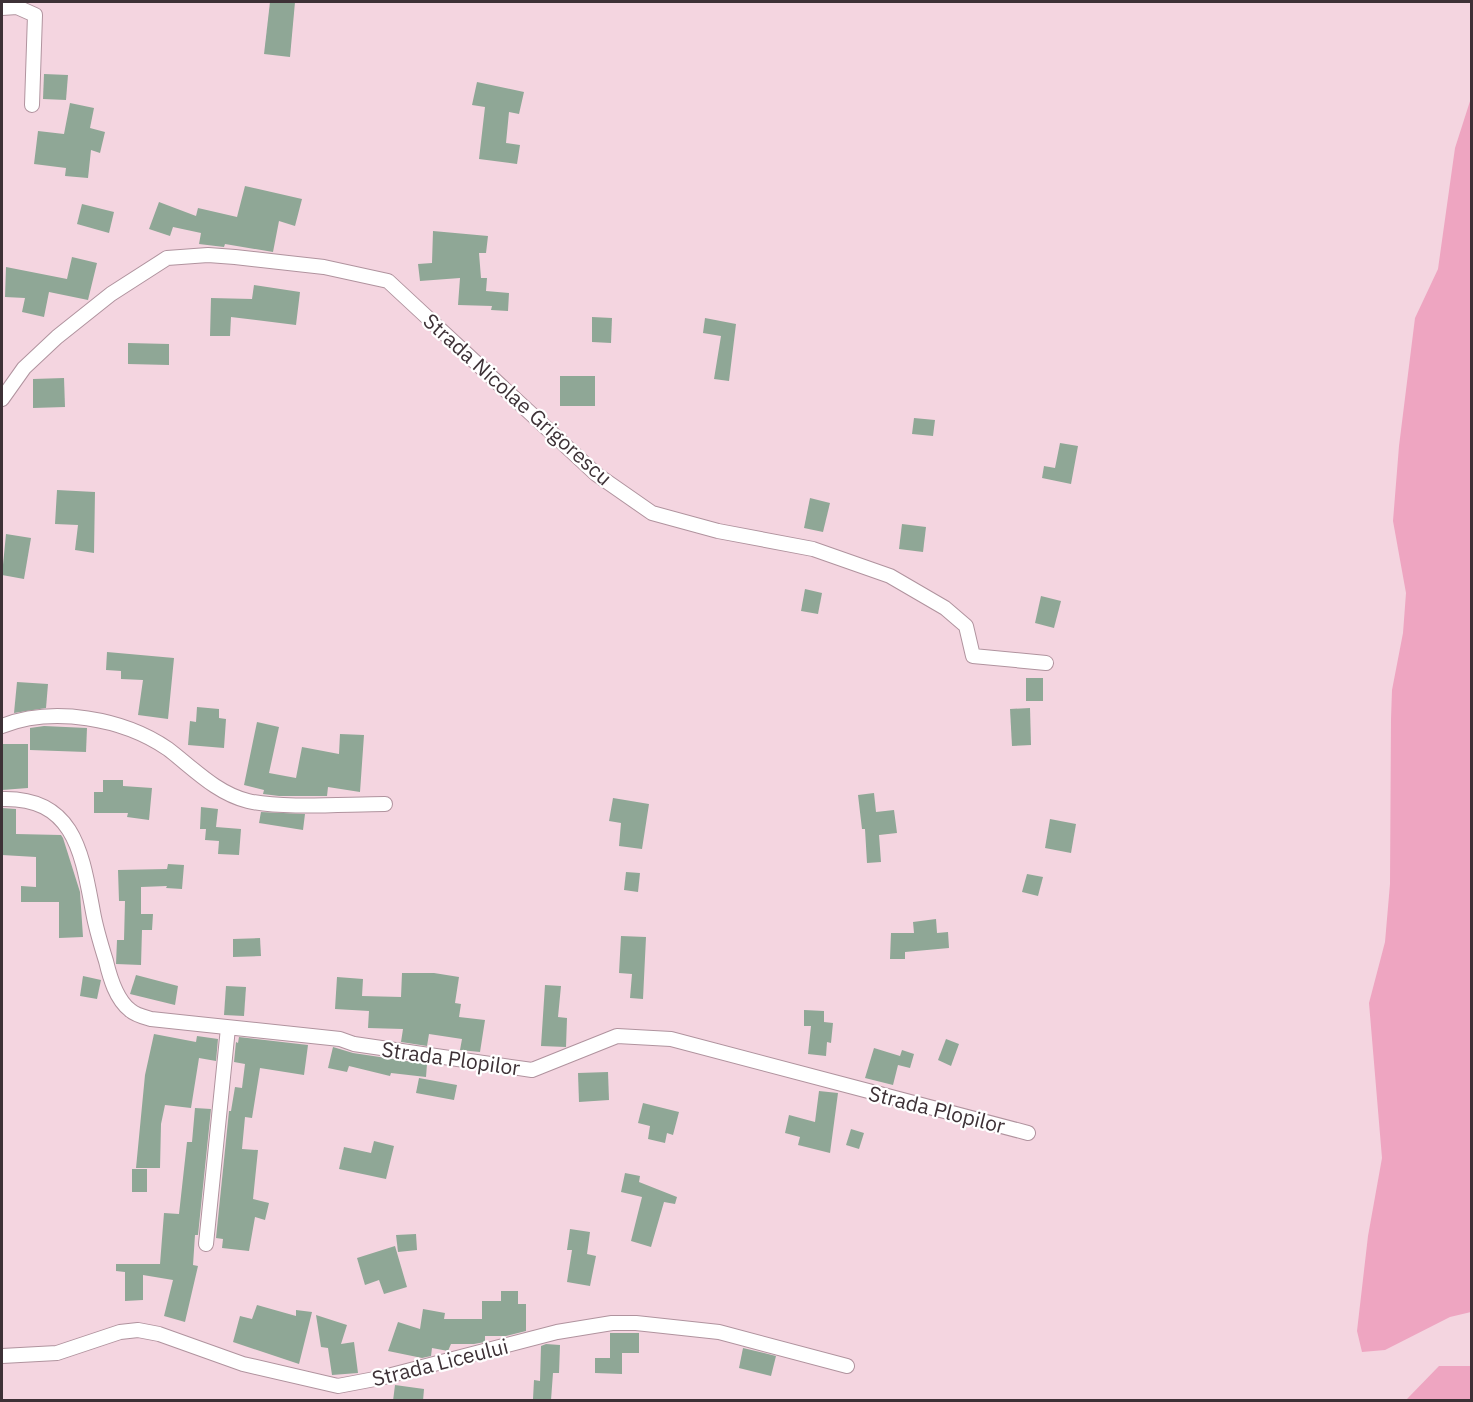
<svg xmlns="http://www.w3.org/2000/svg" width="1473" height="1402" font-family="'IBM Plex Sans',sans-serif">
<rect width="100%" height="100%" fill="#f4d5e0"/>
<g fill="#eea5c1">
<path d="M 1471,98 L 1471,1312 L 1450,1317 L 1385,1350 L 1362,1352 L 1357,1331 L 1368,1236 L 1382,1158 L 1369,1003 L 1385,942 L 1390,884 L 1391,719 L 1392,690 L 1403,633 L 1406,593 L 1393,521 L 1399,446 L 1415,318 L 1438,269 L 1455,148 Z"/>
<path d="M 1439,1366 L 1471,1366 L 1471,1400 L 1406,1400 Z"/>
</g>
<g fill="#8fa796">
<path d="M 270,2 L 295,2 L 290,57 L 264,54 Z"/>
<path d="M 44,74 L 68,75 L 66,100 L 43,99 Z"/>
<path d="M 477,82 L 524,92 L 519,114 L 509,112 L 506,143 L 520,145 L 517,164 L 479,159 L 485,107 L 472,105 Z"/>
<path d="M 70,103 L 94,108 L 90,128 L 105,132 L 100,153 L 91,150 L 88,178 L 65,176 L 66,168 L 34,164 L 38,131 L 64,134 Z"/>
<path d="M 245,186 L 302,199 L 295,226 L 279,221 L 273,252 L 225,244 L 224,247 L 199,244 L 201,233 L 173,227 L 170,236 L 149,229 L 159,202 L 196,216 L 198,208 L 237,217 Z"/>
<path d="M 82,204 L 114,212 L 109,233 L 77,224 Z"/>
<path d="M 433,231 L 488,236 L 486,253 L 479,253 L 481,278 L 487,278 L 486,291 L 509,293 L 508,311 L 491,310 L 492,306 L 458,305 L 460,278 L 420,281 L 418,264 L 432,263 Z"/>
<path d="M 72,257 L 97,263 L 88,300 L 49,292 L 44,317 L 22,312 L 25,298 L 5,297 L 6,267 L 67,279 Z"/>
<path d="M 254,285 L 300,292 L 296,325 L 231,317 L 230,336 L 210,336 L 211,298 L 252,299 Z"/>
<path d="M 592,317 L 612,318 L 611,343 L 592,342 Z"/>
<path d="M 705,318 L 736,324 L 729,381 L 714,379 L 721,336 L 703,333 Z"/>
<path d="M 128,343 L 169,344 L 169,365 L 128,364 Z"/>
<rect x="560" y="376" width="35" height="30"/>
<path d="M 64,378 L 65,407 L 33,408 L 33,379 Z"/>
<path d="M 914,418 L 935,420 L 933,436 L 912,434 Z"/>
<path d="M 1060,443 L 1078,446 L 1071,484 L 1042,478 L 1044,466 L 1055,468 Z"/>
<path d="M 57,490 L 95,492 L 94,553 L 75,550 L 78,525 L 55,524 Z"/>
<path d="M 810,498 L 830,503 L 823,532 L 804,528 Z"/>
<path d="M 902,524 L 926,527 L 923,552 L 899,549 Z"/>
<path d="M 6,534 L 31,538 L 24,579 L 2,575 Z"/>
<path d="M 805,589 L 822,593 L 818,614 L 801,611 Z"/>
<path d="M 1041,596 L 1061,601 L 1054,628 L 1035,623 Z"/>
<path d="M 107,652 L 174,658 L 168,719 L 138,715 L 143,680 L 121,679 L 121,671 L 106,670 Z"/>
<rect x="1026" y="678" width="17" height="23"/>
<path d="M 17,682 L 48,684 L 46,708 L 14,713 Z"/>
<path d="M 197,707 L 219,709 L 219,718 L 226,719 L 224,748 L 188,745 L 190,721 L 196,722 Z"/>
<path d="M 1030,708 L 1031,745 L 1012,746 L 1010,709 Z"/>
<path d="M 257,722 L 279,727 L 269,773 L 296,778 L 302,747 L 339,754 L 340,734 L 364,735 L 360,792 L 328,787 L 327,796 L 279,796 L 263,794 L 264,790 L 244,785 Z"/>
<path d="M 44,726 L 87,728 L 86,752 L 30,750 L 30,728 Z"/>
<path d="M 2,744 L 28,744 L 28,788 L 2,790 Z"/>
<path d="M 103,780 L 123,780 L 123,786 L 152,788 L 149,820 L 127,817 L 128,813 L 94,813 L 94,792 L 103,792 Z"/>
<path d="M 874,793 L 876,812 L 894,810 L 897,833 L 879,835 L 881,862 L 867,863 L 865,829 L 862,829 L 858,795 Z"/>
<path d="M 613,798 L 649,804 L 642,849 L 619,846 L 621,823 L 609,821 Z"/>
<path d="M 201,807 L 218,809 L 216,827 L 241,829 L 239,855 L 218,854 L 219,841 L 205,840 L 206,829 L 200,829 Z"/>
<path d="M 2,808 L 16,809 L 16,834 L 61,835 L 63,838 L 80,892 L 83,937 L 59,938 L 59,902 L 21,902 L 21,886 L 36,887 L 36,857 L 2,855 Z"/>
<path d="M 261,812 L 305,814 L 303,830 L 259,823 Z"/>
<path d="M 1050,819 L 1076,824 L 1071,853 L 1045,848 Z"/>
<path d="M 168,864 L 184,865 L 182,889 L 166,888 L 167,886 L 141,887 L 141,914 L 153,914 L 152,930 L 142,930 L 141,965 L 116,964 L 117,940 L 124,940 L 125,901 L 119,901 L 118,870 L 167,869 Z"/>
<path d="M 626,872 L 640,873 L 638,892 L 624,890 Z"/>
<path d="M 1027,874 L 1043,877 L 1038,896 L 1022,892 Z"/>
<path d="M 936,919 L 937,933 L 948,932 L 949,948 L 905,952 L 905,959 L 890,959 L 891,933 L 914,933 L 913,922 Z"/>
<path d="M 621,936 L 646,937 L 643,999 L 630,998 L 632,974 L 619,973 Z"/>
<path d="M 260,938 L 261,956 L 233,957 L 233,939 Z"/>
<path d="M 402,973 L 434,973 L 459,977 L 455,1003 L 461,1004 L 459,1017 L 485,1020 L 480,1052 L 460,1050 L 462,1039 L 429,1034 L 427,1046 L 401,1042 L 403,1029 L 368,1028 L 369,1011 L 335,1009 L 337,977 L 363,979 L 362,996 L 401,997 Z"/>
<path d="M 136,975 L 178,986 L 175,1005 L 130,994 Z"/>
<path d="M 83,976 L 101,980 L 97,999 L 80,996 Z"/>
<path d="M 545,985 L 561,986 L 558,1017 L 567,1018 L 566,1047 L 541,1046 Z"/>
<path d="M 226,986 L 246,987 L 244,1016 L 224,1015 Z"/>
<path d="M 804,1010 L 824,1011 L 824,1022 L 833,1023 L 831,1043 L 827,1042 L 826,1056 L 808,1054 L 811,1026 L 804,1026 Z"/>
<path d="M 154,1034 L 196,1042 L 197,1036 L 218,1039 L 216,1061 L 199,1058 L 191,1108 L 165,1105 L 161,1124 L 160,1168 L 136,1168 L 145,1075 Z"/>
<path d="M 239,1037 L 308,1045 L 304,1075 L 260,1068 L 252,1118 L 245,1117 L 242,1149 L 258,1150 L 253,1199 L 269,1203 L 265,1220 L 255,1217 L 249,1251 L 222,1248 L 223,1239 L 216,1238 L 229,1111 L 231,1111 L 235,1087 L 242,1088 L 245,1064 L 234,1062 L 236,1042 L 238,1043 Z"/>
<path d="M 946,1039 L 959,1044 L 951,1066 L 938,1060 Z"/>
<path d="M 333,1047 L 353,1053 L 427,1064 L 426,1077 L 391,1073 L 390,1076 L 349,1066 L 347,1072 L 328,1068 Z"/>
<path d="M 874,1048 L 900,1056 L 902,1050 L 914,1054 L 910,1068 L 898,1065 L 893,1085 L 865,1078 Z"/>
<path d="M 608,1072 L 609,1100 L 579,1102 L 578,1073 Z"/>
<path d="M 419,1078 L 457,1085 L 454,1100 L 416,1093 Z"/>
<path d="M 819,1091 L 838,1093 L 830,1153 L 798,1145 L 800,1137 L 785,1133 L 789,1115 L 815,1122 Z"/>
<path d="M 643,1103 L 679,1112 L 673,1135 L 667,1133 L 665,1143 L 648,1139 L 650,1126 L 638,1123 Z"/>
<path d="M 195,1108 L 211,1109 L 198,1235 L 195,1235 L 193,1265 L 198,1266 L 185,1322 L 164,1316 L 173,1280 L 143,1275 L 143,1300 L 125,1301 L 125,1272 L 116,1271 L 116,1264 L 160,1264 L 164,1213 L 179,1214 L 187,1142 L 192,1142 Z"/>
<path d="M 851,1129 L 864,1133 L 859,1149 L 846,1145 Z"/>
<path d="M 374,1141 L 394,1146 L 386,1179 L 339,1169 L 344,1147 L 371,1153 Z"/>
<rect x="132" y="1169" width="15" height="23"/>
<path d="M 625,1173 L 640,1176 L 639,1182 L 677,1197 L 675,1204 L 664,1202 L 651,1247 L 631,1241 L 642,1197 L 621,1192 Z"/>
<path d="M 570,1229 L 590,1232 L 587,1254 L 596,1256 L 590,1286 L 567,1282 L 572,1250 L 567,1250 Z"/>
<path d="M 416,1234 L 417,1250 L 398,1252 L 396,1235 Z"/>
<path d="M 395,1246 L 407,1287 L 384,1294 L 379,1280 L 365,1285 L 357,1258 Z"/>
<path d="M 501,1291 L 518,1291 L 518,1304 L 526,1304 L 526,1331 L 506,1336 L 485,1336 L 485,1342 L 474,1344 L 451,1344 L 448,1351 L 432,1348 L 431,1356 L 422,1358 L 388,1351 L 398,1322 L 420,1329 L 423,1309 L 445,1313 L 444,1319 L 482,1319 L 482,1301 L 501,1301 Z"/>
<path d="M 257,1305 L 296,1316 L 296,1310 L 312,1312 L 299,1364 L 233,1342 L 240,1316 L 252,1319 Z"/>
<path d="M 316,1315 L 347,1325 L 341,1344 L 354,1342 L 358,1373 L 332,1375 L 328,1348 L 321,1347 Z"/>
<path d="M 610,1333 L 639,1333 L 639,1353 L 622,1353 L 622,1374 L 595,1373 L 595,1358 L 610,1358 Z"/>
<path d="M 546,1344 L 560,1345 L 559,1373 L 553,1373 L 551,1400 L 533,1399 L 534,1380 L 540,1381 L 541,1346 Z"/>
<path d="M 743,1348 L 776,1356 L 771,1376 L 739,1368 Z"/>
<path d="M 395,1385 L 424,1389 L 423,1401 L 393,1401 Z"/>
</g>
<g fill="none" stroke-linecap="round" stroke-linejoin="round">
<defs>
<g id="minor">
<path d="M 2,8 L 17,7 L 35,15 L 32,105"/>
<path d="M 2,399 L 24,368 L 57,337 L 111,294 L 167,258 L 208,255 L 235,257 L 324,267 L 388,281 L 596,474 L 652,513 L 718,531 L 813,549 L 890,576 L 945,608 L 966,626 L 973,656 L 1046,663"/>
<path d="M 2,726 C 53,706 123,718 168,749 C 193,768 216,793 248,801 C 282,809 347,804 385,804"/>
<path d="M 2,799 C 75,797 82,854 93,912 C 96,929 101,945 106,961 C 110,978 116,999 130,1010 C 135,1015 144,1017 151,1019 L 340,1039 L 354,1044 L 532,1070 L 617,1036 L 671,1039 L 1028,1133"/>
<path d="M 206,1244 L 228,1028"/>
<path d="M 2,1356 L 57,1353 L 120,1332 L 138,1330 L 159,1334 L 243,1364 L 338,1386 L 380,1378 L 557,1332 L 612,1323 L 636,1323 L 719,1332 L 847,1366"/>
</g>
</defs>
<use href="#minor" stroke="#b0939e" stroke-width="16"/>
<use href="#minor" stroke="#fff" stroke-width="14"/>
</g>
<g text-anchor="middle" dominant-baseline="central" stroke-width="4.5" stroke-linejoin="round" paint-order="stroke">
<g font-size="21" fill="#3d3136" stroke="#fff">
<text transform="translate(518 399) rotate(42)">Strada Nicolae Grigorescu</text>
<text transform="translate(451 1058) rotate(8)">Strada Plopilor</text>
<text transform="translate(937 1109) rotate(14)">Strada Plopilor</text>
<text transform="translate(440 1362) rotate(-14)">Strada Liceului</text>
</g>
</g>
<rect width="1473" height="1402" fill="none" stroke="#3d3136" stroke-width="6"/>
</svg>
